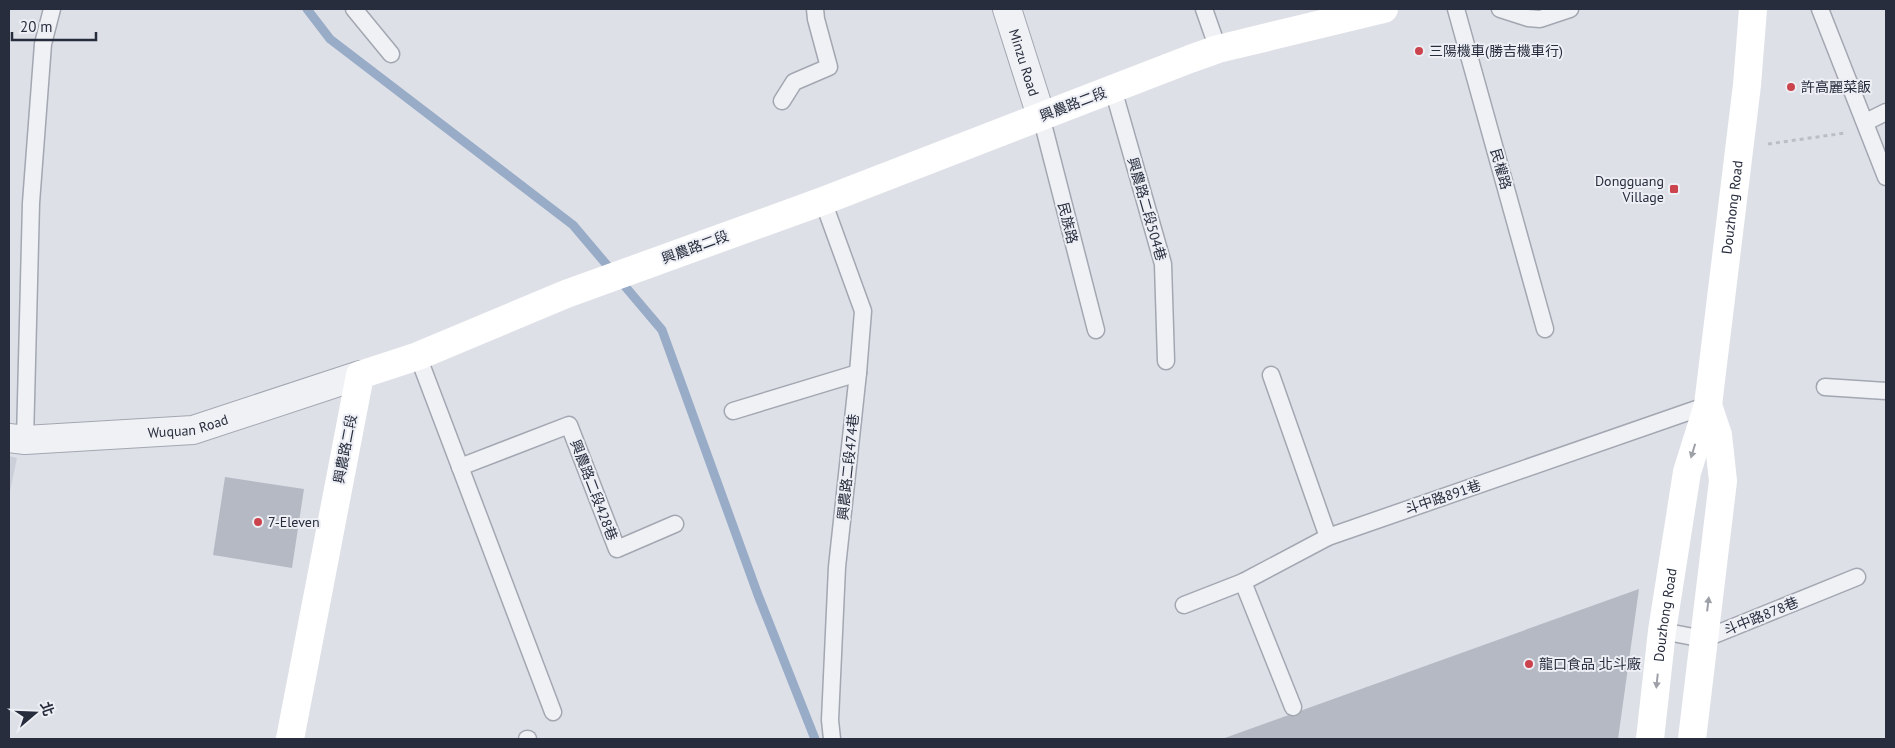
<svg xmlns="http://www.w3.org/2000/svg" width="1895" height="748" font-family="'PT Sans','Noto Sans TC',sans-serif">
<rect width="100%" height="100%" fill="#dde0e7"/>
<path fill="#cbcfd9" d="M 9,456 L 17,458 L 9,496 Z"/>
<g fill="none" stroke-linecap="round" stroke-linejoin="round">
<path stroke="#98abc7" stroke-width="9" d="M 307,9 L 330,39 L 573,225 L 662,330 L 758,595 L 815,739"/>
</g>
<g fill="#b5b9c3">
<path d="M 225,477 L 304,489 L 292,568 L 213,555 Z"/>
<path d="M 1639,589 L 1618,739 L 1222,739 Z"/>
</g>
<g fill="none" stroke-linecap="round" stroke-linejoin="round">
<defs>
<g id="lane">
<path d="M 354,9 L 391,54"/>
<path d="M 1204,9 L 1218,49"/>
<path d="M 1456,9 L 1545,329"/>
<path d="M 1500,9 L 1528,18 L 1540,19 L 1570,9"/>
<path d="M 1820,9 L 1886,177"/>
<path d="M 1113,89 L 1163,264 L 1166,361"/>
<path d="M 782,101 L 794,82 L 829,67 L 816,19 L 815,9"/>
<path d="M 1041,116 L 1096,330"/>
<path d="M 1866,122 L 1886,112"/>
<path d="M 823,201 L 863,311 L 858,373 L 837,567 L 830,720 L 832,739"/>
<path d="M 418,356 L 553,712"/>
<path d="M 1271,375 L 1328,537"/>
<path d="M 1825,387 L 1886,391"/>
<path d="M 733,411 L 858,373"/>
<path d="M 25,440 L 31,203 L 43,44 L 52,9"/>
<path d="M 460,467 L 569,425 L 617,549 L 675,524"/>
<path d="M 1243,582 L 1293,707"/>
<path d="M 1184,605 L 1243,582 L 1328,537 L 1708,405"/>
<path d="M 1662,631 L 1704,639 L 1857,577"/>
<path d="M 527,739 L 528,739"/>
</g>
<g id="street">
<path id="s1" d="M 1007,9 L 1041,116"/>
<path id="s2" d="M 9,438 L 25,440 L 193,430 L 360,375"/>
</g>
</defs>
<use href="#lane" stroke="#a3a7b1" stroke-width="19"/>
<use href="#street" stroke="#a3a7b1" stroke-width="30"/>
<path stroke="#bcbec5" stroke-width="3" stroke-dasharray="4 4" stroke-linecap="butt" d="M 1768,144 L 1845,133"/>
<use href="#lane" stroke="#f0f1f5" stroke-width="16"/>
<use href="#street" stroke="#f0f1f5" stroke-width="28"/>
<g stroke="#fff" stroke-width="28">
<path d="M 290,739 L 360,375 L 418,356 L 566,294 L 823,201 L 1190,59 L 1218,49 L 1384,9"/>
<path id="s3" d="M 1650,739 L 1662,631 L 1687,472 L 1708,405 L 1747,85 L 1753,9"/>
<path d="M 1692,739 L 1723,481 L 1718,435 L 1708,405"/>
</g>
</g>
<defs><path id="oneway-solid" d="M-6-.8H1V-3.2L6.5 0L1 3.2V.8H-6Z" transform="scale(1.25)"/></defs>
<g fill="#9ea0a8">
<use href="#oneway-solid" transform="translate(1693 451) rotate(107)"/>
<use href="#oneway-solid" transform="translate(1708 604) rotate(-83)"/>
<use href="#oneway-solid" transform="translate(1657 681) rotate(96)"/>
</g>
<g fill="#cb434c" stroke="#edeff5" stroke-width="2">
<circle cx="1419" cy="51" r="5"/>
<circle cx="1791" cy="87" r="5"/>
<rect x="1669" y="184" width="10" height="10" rx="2.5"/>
<circle cx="258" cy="522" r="5"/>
<circle cx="1529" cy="664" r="5"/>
</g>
<g text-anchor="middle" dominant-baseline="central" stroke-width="4" stroke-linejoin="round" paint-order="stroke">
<g font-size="14" fill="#272d3d" stroke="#edeff5" text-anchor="start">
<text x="1429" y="51">三陽機車(勝吉機車行)</text>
<text x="1801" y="87">許高麗菜飯</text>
<text x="1664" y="181" text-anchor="end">Dongguang<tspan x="1664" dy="16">Village</tspan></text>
<text x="268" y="522">7-Eleven</text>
<text x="1539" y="664">龍口食品 北斗廠</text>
</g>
<g font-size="14" fill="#272d3d" stroke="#edeff5">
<text stroke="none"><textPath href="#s1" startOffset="56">Minzu Road</textPath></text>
<text transform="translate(1073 104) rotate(-21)">興農路二段</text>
<text transform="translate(1501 169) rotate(74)">民權路</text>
<text stroke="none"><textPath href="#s3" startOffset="539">Douzhong Road</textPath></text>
<text transform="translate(1147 209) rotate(74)">興農路二段504巷</text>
<text transform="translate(1068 223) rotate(76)">民族路</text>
<text transform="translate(695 247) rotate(-20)">興農路二段</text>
<text stroke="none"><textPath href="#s2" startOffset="180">Wuquan Road</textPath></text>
<text transform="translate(345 449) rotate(-79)">興農路二段</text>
<text transform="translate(848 467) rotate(-84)">興農路二段474巷</text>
<text transform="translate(594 490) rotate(69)">興農路二段428巷</text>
<text transform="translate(1443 497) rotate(-19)">斗中路891巷</text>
<text stroke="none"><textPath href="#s3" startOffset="125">Douzhong Road</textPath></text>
<text transform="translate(1761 616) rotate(-22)">斗中路878巷</text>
</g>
</g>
<rect width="1895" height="748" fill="none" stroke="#272d3d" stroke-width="20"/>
<g transform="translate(35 713) rotate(71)" stroke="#edeff5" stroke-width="4" paint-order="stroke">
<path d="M0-4L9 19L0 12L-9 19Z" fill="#272d3d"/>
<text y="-8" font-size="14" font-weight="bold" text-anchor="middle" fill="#272d3d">北</text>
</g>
<path d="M12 32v8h84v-8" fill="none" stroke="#272d3d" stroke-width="2.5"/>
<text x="20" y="32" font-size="15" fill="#272d3d" stroke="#edeff5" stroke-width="4" paint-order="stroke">20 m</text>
</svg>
